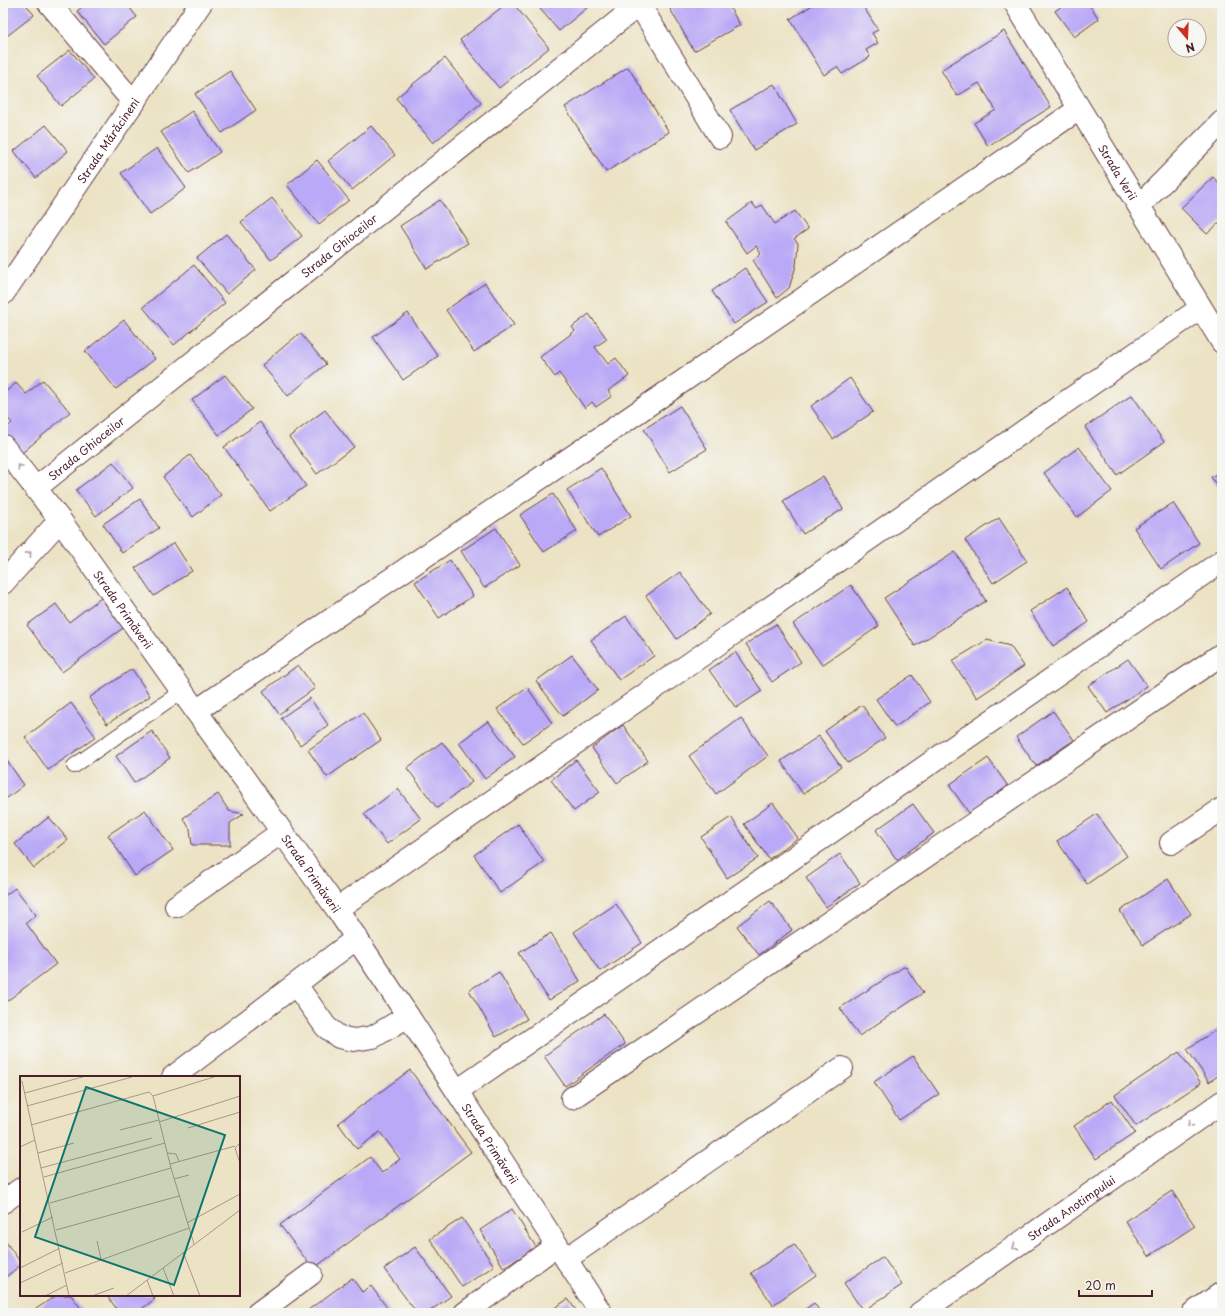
<svg xmlns="http://www.w3.org/2000/svg" width="1225" height="1316" font-family="'Playpen Sans',sans-serif">
<rect width="100%" height="100%" fill="#f6f6f2"/>
<filter id="ink" filterUnits="userSpaceOnUse"><feTurbulence type="fractalNoise" baseFrequency=".025" numOctaves="2"/><feDisplacementMap in="SourceGraphic" scale="8" xChannelSelector="R" yChannelSelector="G"/><feConvolveMatrix kernelMatrix="1 2 1 2 8 2 1 2 1" color-interpolation-filters="sRGB"/></filter>
<filter id="wash" filterUnits="userSpaceOnUse"><feTurbulence type="fractalNoise" baseFrequency=".012" numOctaves="4" result="noise"/><feDisplacementMap in="SourceGraphic" scale="16" xChannelSelector="R" yChannelSelector="G"/><feGaussianBlur stdDeviation="0.9" result="paint"/><feColorMatrix in="noise" values="0 0 0 0 0 0 0 0 0 0 0 0 0 0 0 0 0 1.4 0 .05"/><feComposite in="paint" operator="in"/></filter>
<g filter="url(#wash)">
<rect width="100%" height="100%" fill="#ece3c5"/>
<g id="blocks">
<g fill="#baa9f6">
<path d="M 3,3 L 25,3 L 34,15 L 3,39 Z"/>
<path d="M 87,3 L 126,3 L 137,17 L 104,44 L 77,11 Z"/>
<path d="M 507,3 L 513,3 L 549,48 L 499,88 L 460,40 Z"/>
<path d="M 535,3 L 586,3 L 589,6 L 559,31 Z"/>
<path d="M 677,3 L 727,3 L 740,25 L 694,51 L 669,7 Z"/>
<path d="M 809,3 L 861,3 L 878,30 L 872,33 L 878,43 L 866,50 L 870,57 L 842,74 L 837,67 L 824,75 L 790,19 L 811,6 Z"/>
<path d="M 1066,3 L 1088,3 L 1099,19 L 1074,37 L 1055,11 Z"/>
<path d="M 1004,31 L 1051,107 L 988,146 L 974,123 L 996,110 L 979,83 L 957,96 L 941,70 Z"/>
<path d="M 70,50 L 94,79 L 61,106 L 37,76 Z"/>
<path d="M 445,58 L 481,103 L 433,143 L 396,98 Z"/>
<path d="M 628,67 L 669,132 L 606,172 L 565,107 Z"/>
<path d="M 230,71 L 256,110 L 222,133 L 195,94 Z"/>
<path d="M 774,84 L 797,124 L 754,150 L 730,110 Z"/>
<path d="M 192,111 L 220,152 L 189,173 L 161,132 Z"/>
<path d="M 46,125 L 68,151 L 36,178 L 14,151 Z"/>
<path d="M 371,126 L 395,155 L 352,190 L 328,161 Z"/>
<path d="M 157,148 L 186,188 L 150,214 L 121,173 Z"/>
<path d="M 317,160 L 349,200 L 319,224 L 287,185 Z"/>
<path d="M 1213,177 L 1222,187 L 1222,220 L 1207,234 L 1181,208 Z"/>
<path d="M 272,198 L 302,236 L 271,260 L 241,222 Z"/>
<path d="M 440,200 L 468,243 L 427,269 L 400,226 Z"/>
<path d="M 752,203 L 757,209 L 762,205 L 775,224 L 795,211 L 808,229 L 794,239 L 798,243 L 796,266 L 789,288 L 777,298 L 753,260 L 761,254 L 756,246 L 747,253 L 726,222 Z"/>
<path d="M 226,234 L 256,270 L 227,294 L 197,258 Z"/>
<path d="M 194,265 L 225,303 L 174,345 L 143,307 Z"/>
<path d="M 745,268 L 768,302 L 734,324 L 712,291 Z"/>
<path d="M 485,283 L 514,325 L 474,352 L 446,310 Z"/>
<path d="M 408,313 L 438,356 L 403,380 L 373,337 Z"/>
<path d="M 589,314 L 607,339 L 595,347 L 608,364 L 616,358 L 629,376 L 608,391 L 612,396 L 596,407 L 592,402 L 585,408 L 559,373 L 555,377 L 540,357 L 575,331 L 572,327 Z"/>
<path d="M 124,320 L 155,359 L 116,389 L 85,351 Z"/>
<path d="M 300,333 L 326,364 L 288,396 L 262,365 Z"/>
<path d="M 225,375 L 252,409 L 219,435 L 192,400 Z"/>
<path d="M 850,378 L 873,412 L 833,439 L 811,406 Z"/>
<path d="M 43,380 L 70,412 L 22,453 L 3,431 L 12,423 L 3,413 L 3,394 L 16,383 L 26,394 Z"/>
<path d="M 1132,395 L 1164,442 L 1117,475 L 1085,427 Z"/>
<path d="M 680,406 L 707,449 L 670,472 L 644,429 Z"/>
<path d="M 325,410 L 354,447 L 317,474 L 289,437 Z"/>
<path d="M 260,422 L 306,486 L 270,511 L 224,447 Z"/>
<path d="M 1079,447 L 1112,491 L 1077,517 L 1044,473 Z"/>
<path d="M 190,455 L 221,495 L 193,517 L 163,477 Z"/>
<path d="M 113,462 L 133,488 L 96,516 L 76,490 Z"/>
<path d="M 601,468 L 631,516 L 598,537 L 567,490 Z"/>
<path d="M 1222,470 L 1222,494 L 1211,477 Z"/>
<path d="M 823,476 L 843,509 L 803,534 L 783,501 Z"/>
<path d="M 553,494 L 577,531 L 544,552 L 520,515 Z"/>
<path d="M 140,499 L 159,528 L 122,553 L 103,524 Z"/>
<path d="M 1173,503 L 1199,543 L 1161,569 L 1134,528 Z"/>
<path d="M 999,518 L 1027,561 L 993,583 L 965,540 Z"/>
<path d="M 496,528 L 520,565 L 484,588 L 461,551 Z"/>
<path d="M 174,543 L 192,571 L 154,596 L 135,568 Z"/>
<path d="M 955,552 L 986,601 L 915,646 L 884,598 Z"/>
<path d="M 450,560 L 473,596 L 439,618 L 415,582 Z"/>
<path d="M 680,572 L 710,614 L 677,639 L 646,596 Z"/>
<path d="M 851,585 L 879,626 L 822,665 L 793,624 Z"/>
<path d="M 1067,587 L 1089,622 L 1053,646 L 1030,611 Z"/>
<path d="M 101,598 L 123,628 L 62,672 L 27,625 L 56,604 L 69,622 Z"/>
<path d="M 626,616 L 654,656 L 619,680 L 591,640 Z"/>
<path d="M 776,624 L 801,662 L 772,682 L 746,644 Z"/>
<path d="M 987,640 L 1010,646 L 1024,666 L 977,698 L 952,661 Z"/>
<path d="M 735,652 L 762,691 L 736,708 L 709,670 Z"/>
<path d="M 572,655 L 598,690 L 563,716 L 536,681 Z"/>
<path d="M 1128,659 L 1147,686 L 1107,713 L 1088,686 Z"/>
<path d="M 298,665 L 315,688 L 279,714 L 263,691 Z"/>
<path d="M 132,669 L 150,696 L 107,724 L 89,698 Z"/>
<path d="M 912,675 L 930,702 L 895,727 L 876,699 Z"/>
<path d="M 527,687 L 552,723 L 523,743 L 497,709 Z"/>
<path d="M 310,698 L 328,725 L 300,745 L 281,718 Z"/>
<path d="M 71,703 L 96,737 L 48,770 L 25,737 Z"/>
<path d="M 862,705 L 885,738 L 848,763 L 825,731 Z"/>
<path d="M 1053,711 L 1074,740 L 1036,766 L 1016,737 Z"/>
<path d="M 363,713 L 381,740 L 327,777 L 308,750 Z"/>
<path d="M 741,718 L 768,756 L 716,794 L 689,756 Z"/>
<path d="M 488,721 L 515,757 L 485,779 L 459,743 Z"/>
<path d="M 623,725 L 648,761 L 617,783 L 592,748 Z"/>
<path d="M 152,731 L 170,758 L 134,783 L 116,756 Z"/>
<path d="M 819,736 L 841,767 L 803,794 L 781,761 Z"/>
<path d="M 442,742 L 472,782 L 437,808 L 407,768 Z"/>
<path d="M 3,755 L 24,785 L 3,801 Z"/>
<path d="M 988,758 L 1008,786 L 969,813 L 949,785 Z"/>
<path d="M 576,760 L 600,792 L 574,811 L 551,780 Z"/>
<path d="M 398,789 L 421,819 L 387,844 L 364,814 Z"/>
<path d="M 218,794 L 229,811 L 244,814 L 230,823 L 230,845 L 192,845 L 190,829 L 183,818 Z"/>
<path d="M 773,803 L 798,838 L 769,859 L 744,824 Z"/>
<path d="M 913,804 L 934,833 L 897,860 L 876,830 Z"/>
<path d="M 145,810 L 173,850 L 135,876 L 108,835 Z"/>
<path d="M 1097,814 L 1127,856 L 1087,884 L 1057,841 Z"/>
<path d="M 49,817 L 68,840 L 34,868 L 15,844 Z"/>
<path d="M 731,817 L 758,858 L 727,878 L 701,837 Z"/>
<path d="M 518,824 L 544,862 L 500,893 L 474,855 Z"/>
<path d="M 840,854 L 860,883 L 826,907 L 806,878 Z"/>
<path d="M 1168,879 L 1191,914 L 1143,945 L 1120,911 Z"/>
<path d="M 15,888 L 36,915 L 26,923 L 56,964 L 3,1004 L 3,897 Z"/>
<path d="M 770,901 L 792,930 L 759,955 L 737,926 Z"/>
<path d="M 616,904 L 642,943 L 600,971 L 574,932 Z"/>
<path d="M 551,933 L 580,981 L 549,1000 L 519,953 Z"/>
<path d="M 905,966 L 923,993 L 859,1036 L 840,1008 Z"/>
<path d="M 499,972 L 527,1019 L 496,1037 L 469,990 Z"/>
<path d="M 604,1014 L 625,1044 L 565,1086 L 544,1056 Z"/>
<path d="M 1222,1026 L 1222,1073 L 1209,1082 L 1187,1049 Z"/>
<path d="M 1179,1052 L 1201,1083 L 1136,1126 L 1115,1095 Z"/>
<path d="M 913,1056 L 939,1094 L 899,1120 L 874,1082 Z"/>
<path d="M 410,1070 L 471,1152 L 313,1269 L 280,1225 L 370,1157 L 382,1173 L 400,1159 L 380,1132 L 357,1149 L 338,1123 Z"/>
<path d="M 1112,1100 L 1135,1133 L 1096,1159 L 1074,1126 Z"/>
<path d="M 1172,1191 L 1195,1226 L 1149,1256 L 1125,1221 Z"/>
<path d="M 512,1209 L 536,1247 L 504,1268 L 480,1230 Z"/>
<path d="M 462,1218 L 494,1266 L 462,1287 L 430,1239 Z"/>
<path d="M 3,1238 L 21,1263 L 21,1265 L 3,1279 Z"/>
<path d="M 794,1244 L 816,1275 L 773,1305 L 751,1273 Z"/>
<path d="M 415,1247 L 451,1296 L 427,1313 L 417,1313 L 384,1269 Z"/>
<path d="M 883,1257 L 902,1285 L 863,1311 L 844,1283 Z"/>
<path d="M 352,1278 L 362,1292 L 371,1286 L 391,1313 L 304,1313 Z"/>
<path d="M 57,1295 L 71,1295 L 84,1313 L 30,1313 Z"/>
<path d="M 106,1295 L 152,1295 L 155,1299 L 136,1313 L 120,1313 Z"/>
<path d="M 568,1299 L 578,1313 L 547,1313 Z"/>
<path d="M 814,1303 L 821,1313 L 800,1313 Z"/>
</g>
</g>
</g>
<g filter="url(#ink)">
<use href="#blocks" fill-opacity="0" stroke="#623c42" stroke-width="1"/>
<g fill="none" stroke-linecap="round" stroke-linejoin="round">
<defs>
<path id="service" d="M 74,766 L 182,691"/>
<g id="minor">
<path d="M 49,3 L 134,103"/>
<path id="s1" d="M 1015,3 L 1222,342"/>
<path d="M 639,4 L 720,137"/>
<path d="M 1139,206 L 1222,122"/>
<path id="s2" d="M 3,294 L 201,3"/>
<path id="s3" d="M 3,446 L 60,520 L 337,909 L 408,1016 L 601,1313"/>
<path id="s4" d="M 36,488 L 641,3"/>
<path d="M 3,583 L 60,520"/>
<path d="M 196,711 L 622,423 L 1079,109"/>
<path d="M 1171,843 L 1222,809"/>
<path d="M 176,906 L 282,832"/>
<path d="M 337,909 L 1201,308"/>
<path d="M 296,985 L 326,1027 L 339,1037 L 354,1040 L 373,1037 L 408,1016"/>
<path d="M 173,1077 L 357,938"/>
<path d="M 457,1091 L 1222,561"/>
<path d="M 572,1098 L 1222,654"/>
<path d="M 3,1202 L 21,1189"/>
<path d="M 566,1259 L 842,1068"/>
<path d="M 258,1313 L 311,1274"/>
<path d="M 465,1313 L 557,1245"/>
<path id="s5" d="M 920,1313 L 1222,1102"/>
<path d="M 1193,1313 L 1222,1293"/>
</g>
</defs>
<use href="#service" stroke="#623c42" stroke-width="16"/>
<use href="#minor" stroke="#623c42" stroke-width="24"/>
<use href="#service" stroke="#fff" stroke-width="14"/>
<use href="#minor" stroke="#fff" stroke-width="22"/>
</g>
<defs><path id="oneway-chevron" d="M-2-3.5L2.5 0L-2 3.5" fill="none" stroke-width="1.6" stroke-linecap="round" stroke-linejoin="round"/></defs>
<g stroke="#ae9aa0">
<use href="#oneway-chevron" transform="translate(20 467) rotate(-128)"/>
<use href="#oneway-chevron" transform="translate(29 554) rotate(-48)"/>
<use href="#oneway-chevron" transform="translate(1190 1124) rotate(145)"/>
<use href="#oneway-chevron" transform="translate(1015 1247) rotate(145)"/>
</g>
</g>
<g text-anchor="middle" dominant-baseline="central" stroke-width="3.5" stroke-linejoin="round" paint-order="stroke">
<g font-size="11" fill="#4a1f2b" stroke="#f6f6f2">
<text stroke="none"><textPath href="#s2" startOffset="186">Strada Mărăcineni</textPath></text>
<text stroke="none"><textPath href="#s1" startOffset="198">Strada Verii</textPath></text>
<text stroke="none"><textPath href="#s4" startOffset="388">Strada Ghioceilor</textPath></text>
<text stroke="none"><textPath href="#s4" startOffset="64">Strada Ghioceilor</textPath></text>
<text stroke="none"><textPath href="#s3" startOffset="203">Strada Primăverii</textPath></text>
<text stroke="none"><textPath href="#s3" startOffset="527">Strada Primăverii</textPath></text>
<text stroke="none"><textPath href="#s3" startOffset="851">Strada Primăverii</textPath></text>
<text stroke="none"><textPath href="#s5" startOffset="184">Strada Anotimpului</textPath></text>
</g>
</g>
<g transform="translate(20 1076)">
<rect width="220" height="220" fill="#ece3c5"/>
<path fill="none" stroke="#ab9587" stroke-width="1" d="M 2,5 L 49,220M 5,17 L 66,0M 133,20 L 151,92 L 174,168M 7,30 L 112,1M 139,46 L 220,20M 11,49 L 129,16 L 133,20 L 197,0M 168,52 L 220,36M 100,54 L 139,44M 220,67 L 215,72 L 220,87M 0,71 L 15,64M 18,77 L 54,67M 147,77 L 156,78 L 159,85M 150,88 L 215,70M 21,92 L 132,62M 24,101 L 145,67M 154,103 L 169,99M 30,127 L 151,92M 167,147 L 220,118M 36,154 L 159,120M 2,156 L 33,141M 77,165 L 81,183M 163,176 L 180,220M 0,192 L 40,172M 143,192 L 154,220M 45,197 L 169,152M 127,204 L 133,220M 0,207 L 43,187M 25,220 L 47,209M 72,220 L 94,212M 106,220 L 220,134"/>
<path fill="#0f766e" fill-opacity="0.15" stroke="#0f766e" stroke-width="2" d="M 66,11 L 205,59 L 154,209 L 15,161 Z"/>
<rect width="220" height="220" fill="none" stroke="#4a1f2b" stroke-width="2"/>
</g>
<rect width="1225" height="1316" fill="none" stroke="#f6f6f2" stroke-width="16"/>
<g transform="translate(1187 38) rotate(161)"><circle r="19" fill="#f6f6f2" stroke="#b1a0a2"/>
<path d="M0-3L7 15L0 10L-7 15Z" fill="#c8321e"/>
<text y="-6" font-size="11" font-weight="bold" text-anchor="middle" fill="#4a1f2b">N</text>
</g>
<path d="M1079 1290v6h73v-6" fill="none" stroke="#4a1f2b" stroke-width="2"/>
<text x="1085" y="1290" font-size="12" fill="#4a1f2b" stroke="#f6f6f2" stroke-width="3" paint-order="stroke">20 m</text>
</svg>
